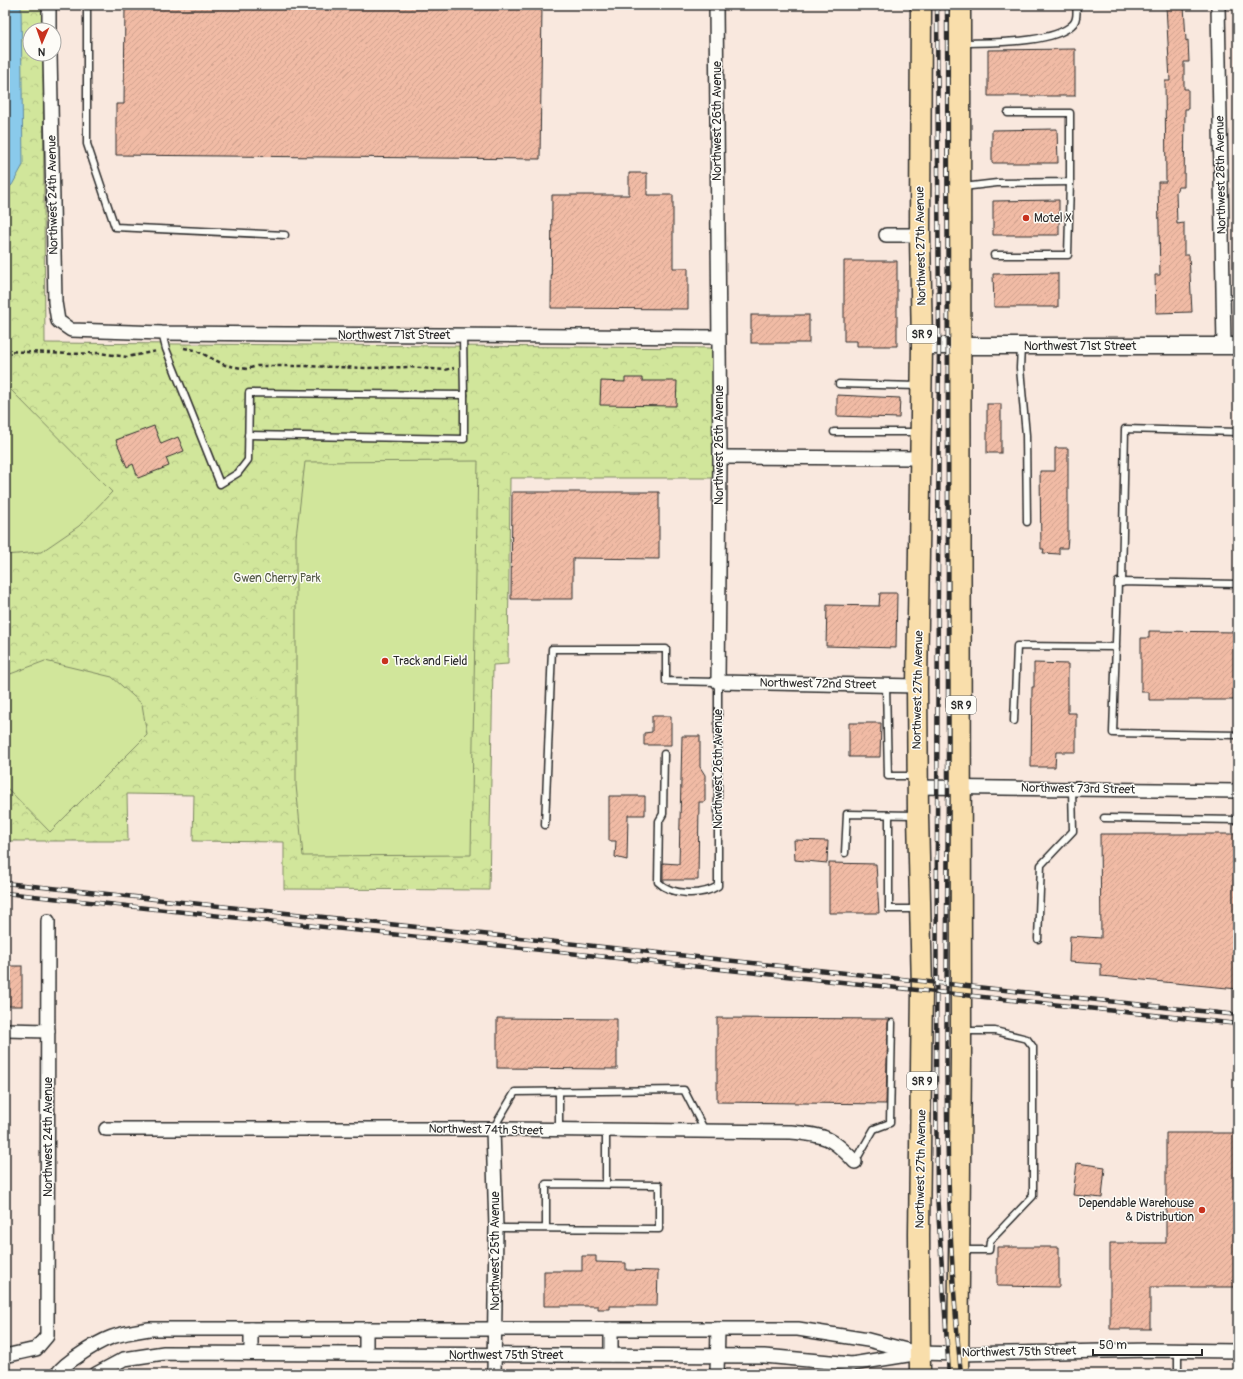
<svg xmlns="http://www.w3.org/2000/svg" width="1243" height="1379" font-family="Pangolin,sans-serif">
<defs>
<pattern id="forest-crowns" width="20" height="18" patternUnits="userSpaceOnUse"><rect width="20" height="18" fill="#d1e69b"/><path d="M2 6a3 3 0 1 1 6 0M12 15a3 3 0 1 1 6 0" fill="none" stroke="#b4c586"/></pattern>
<pattern id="building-hatch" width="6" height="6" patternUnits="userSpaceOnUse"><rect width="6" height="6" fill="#f1bba5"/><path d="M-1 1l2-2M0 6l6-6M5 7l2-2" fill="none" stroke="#cfa18e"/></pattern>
</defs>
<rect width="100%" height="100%" fill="#f9e8de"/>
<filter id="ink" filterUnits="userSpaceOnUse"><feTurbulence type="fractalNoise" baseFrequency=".025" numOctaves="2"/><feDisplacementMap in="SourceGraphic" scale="8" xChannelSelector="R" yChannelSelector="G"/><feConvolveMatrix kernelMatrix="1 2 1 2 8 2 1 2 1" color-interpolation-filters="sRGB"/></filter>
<g filter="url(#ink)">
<path fill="url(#forest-crowns)" stroke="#7e8863" d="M 5,5 L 43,5 L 43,30 L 30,30 L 30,54 L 43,54 L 45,343 L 713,348 L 713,478 L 510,478 L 508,664 L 493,665 L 489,890 L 284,889 L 284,842 L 193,841 L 194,795 L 127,794 L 128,841 L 5,841 Z"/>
<g fill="#d1e69b" stroke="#7e8863">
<path d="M 7,386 L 112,492 L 79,526 L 41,552 L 5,555 L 5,387 Z"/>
<path d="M 478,461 L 471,855 L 303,856 L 296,785 L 296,537 L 305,462 Z"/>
<path d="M 45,661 L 112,677 L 142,704 L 147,735 L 50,832 L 5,786 L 5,676 Z"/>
</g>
<path fill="#8acaeb" stroke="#648a9e" d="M 5,5 L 21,5 L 23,165 L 12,185 L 5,190 Z"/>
<g fill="url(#building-hatch)" stroke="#2b2b2b">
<path d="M 125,5 L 542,5 L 540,159 L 116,155 L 116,104 L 124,104 Z"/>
<path d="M 1166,5 L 1184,5 L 1186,41 L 1188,40 L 1189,62 L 1184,62 L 1184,89 L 1188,89 L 1188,109 L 1185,109 L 1184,187 L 1178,187 L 1176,192 L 1177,224 L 1184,223 L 1184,255 L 1189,255 L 1192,312 L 1156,313 L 1155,275 L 1160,275 L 1158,182 L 1166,182 L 1165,81 L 1170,81 Z"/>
<path d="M 1075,49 L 1075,96 L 988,96 L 988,50 Z"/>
<path d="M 1057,129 L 1058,163 L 992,163 L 992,130 Z"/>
<path d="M 629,173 L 647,173 L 647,195 L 673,195 L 673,268 L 688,268 L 688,309 L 551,308 L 552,195 L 629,195 Z"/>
<path d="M 1059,200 L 1059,235 L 993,235 L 993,201 Z"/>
<path d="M 844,261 L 897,261 L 897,346 L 857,346 L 857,341 L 844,341 Z"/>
<path d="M 1058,273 L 1058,307 L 994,307 L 993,274 Z"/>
<rect x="751" y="315" width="58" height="28"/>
<path d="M 625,378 L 642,378 L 642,381 L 677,381 L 676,406 L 600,405 L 601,381 L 625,382 Z"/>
<path d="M 837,395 L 900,398 L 899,418 L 837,416 Z"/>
<rect x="987" y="404" width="14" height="49"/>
<path d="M 154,426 L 161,444 L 178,437 L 184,451 L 166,458 L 169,466 L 138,478 L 133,464 L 127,467 L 116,440 Z"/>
<path d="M 1055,448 L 1068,448 L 1068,538 L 1067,548 L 1059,548 L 1059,554 L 1043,553 L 1044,549 L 1041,549 L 1040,471 L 1055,471 Z"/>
<path d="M 512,492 L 659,492 L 659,559 L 573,558 L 573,599 L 511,599 Z"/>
<path d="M 880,593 L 897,593 L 896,648 L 826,646 L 827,605 L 879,606 Z"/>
<path d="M 1149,631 L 1238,632 L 1238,700 L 1149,700 L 1149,692 L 1141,692 L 1141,638 L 1149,638 Z"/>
<path d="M 1034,663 L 1068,664 L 1068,713 L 1076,713 L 1076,752 L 1056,752 L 1055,767 L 1031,767 L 1032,687 L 1034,687 Z"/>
<path d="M 652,716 L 671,716 L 671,745 L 644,745 L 644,733 L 652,732 Z"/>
<path d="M 849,723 L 881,723 L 880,757 L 849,757 Z"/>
<path d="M 682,736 L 700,736 L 700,767 L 705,775 L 705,802 L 699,802 L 698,880 L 663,880 L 663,863 L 679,864 Z"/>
<path d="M 609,796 L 645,796 L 645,815 L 628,815 L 627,860 L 615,857 L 616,841 L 609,841 Z"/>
<path d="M 1100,834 L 1238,834 L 1238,989 L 1101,976 L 1101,964 L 1069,962 L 1070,936 L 1101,938 Z"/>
<path d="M 794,840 L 828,841 L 827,863 L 795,860 Z"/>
<path d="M 829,863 L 876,864 L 879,913 L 829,913 Z"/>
<rect x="5" y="966" width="17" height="40"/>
<path d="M 497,1018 L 617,1019 L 617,1069 L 497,1068 Z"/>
<path d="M 717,1018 L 890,1019 L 888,1023 L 886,1104 L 717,1102 Z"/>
<path d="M 1166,1133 L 1238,1133 L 1238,1287 L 1150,1287 L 1150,1329 L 1110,1329 L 1110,1243 L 1166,1243 Z"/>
<path d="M 1077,1163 L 1105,1167 L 1102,1198 L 1073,1195 Z"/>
<path d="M 997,1247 L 1059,1247 L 1059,1287 L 997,1286 Z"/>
<path d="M 582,1256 L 596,1256 L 596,1262 L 626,1263 L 626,1270 L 658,1271 L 657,1306 L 610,1306 L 610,1309 L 598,1309 L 598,1306 L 544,1306 L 544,1271 L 582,1271 Z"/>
</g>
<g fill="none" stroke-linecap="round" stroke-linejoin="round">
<defs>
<g id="service">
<path d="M 87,5 L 87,144 L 115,227 L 285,235"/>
<path d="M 963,43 C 990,42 1052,44 1072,25 C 1077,21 1077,12 1076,5"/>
<path d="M 963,187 L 997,183 L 1070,182 L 1070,113 L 1008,113"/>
<path d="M 994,255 L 1068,255 L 1070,182"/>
<path d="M 162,333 L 166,349 L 220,484 L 238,473 L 248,460 L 249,393 L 464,395 L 463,336"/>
<path d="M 1021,347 L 1020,368 L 1026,435 L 1027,522"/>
<path d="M 839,384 L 918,386"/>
<path d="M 834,432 L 918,432"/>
<path d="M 248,435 L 464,439 L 464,395"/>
<path d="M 1122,583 L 1125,429 L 1238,432"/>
<path d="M 1238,584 L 1118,582 L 1113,733 L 1238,735"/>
<path d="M 886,685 L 888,776 L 915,776"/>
<path d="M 1014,721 L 1017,646 L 1116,647"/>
<path d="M 889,815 L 889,909 L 917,909"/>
<path d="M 1104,818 L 1238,820"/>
<path d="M 545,825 L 552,649 L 666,649 L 666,681 L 718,682 L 718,886 C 702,896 672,896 658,882 L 659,821 L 663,814 L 664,754"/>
<path d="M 845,853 L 847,814 L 916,815"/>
<path d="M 1038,939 L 1041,865 L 1073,831 L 1072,789"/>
<path d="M 493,1129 L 515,1092 L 684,1090 L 705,1131"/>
<path d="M 559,1131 L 559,1091"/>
<path d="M 855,1162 L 874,1129 L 890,1123 L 892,1023"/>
<path d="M 606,1184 L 606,1131"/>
<path d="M 496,1228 L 659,1229 L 659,1185 L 546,1184 L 546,1228"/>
<path d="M 962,1250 L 989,1250 L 990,1241 L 1033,1196 L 1033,1047 L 1027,1039 L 995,1031 L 964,1031"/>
<path d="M 1178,1350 L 1178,1374"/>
</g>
<g id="minor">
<path d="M 49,5 L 49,30"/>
<path d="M 716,5 L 720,457 L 718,682 L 917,686"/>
<path d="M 1218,5 L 1224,346"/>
<path d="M 50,54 L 55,302 L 58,321 L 71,330 L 162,333 L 718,337"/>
<path d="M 886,235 L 920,235"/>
<path d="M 720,457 L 921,458"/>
<path d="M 918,787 L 1238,791"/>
<path d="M 5,1030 L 48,1031"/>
<path d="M 106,1129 L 493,1129 L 791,1132 C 825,1135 832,1137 855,1162"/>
<path d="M 493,1129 L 496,1228 L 494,1374"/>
<path d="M 366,1329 L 366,1354"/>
<path d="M 611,1329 L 611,1355"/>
<path d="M 251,1353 L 251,1329"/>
<path d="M 5,1356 L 36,1349 L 47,1336 L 48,921"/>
<path d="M 57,1374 C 63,1366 70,1361 78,1356 C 105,1337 116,1334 149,1329 L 798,1329 L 868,1340 L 914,1352"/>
<path d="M 96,1374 L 124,1359 L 164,1353 L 764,1356 L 852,1364 L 920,1353 L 958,1354 L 1150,1350 L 1238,1351"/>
<path d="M 717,1374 L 718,1329"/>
</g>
<path id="tertiary" d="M 922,346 L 1238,346"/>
<g id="primary">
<path d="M 920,1374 L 919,1234 L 922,989 L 918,815 L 917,686 L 922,346 L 920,235 L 921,5"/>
<path d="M 958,1374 L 961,1057 L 960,5"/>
</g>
</defs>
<use href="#service" stroke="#2b2b2b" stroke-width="9"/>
<use href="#minor" stroke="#2b2b2b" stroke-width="16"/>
<use href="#tertiary" stroke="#2b2b2b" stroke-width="19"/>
<use href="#primary" stroke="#2b2b2b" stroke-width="23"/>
<g stroke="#2b2b2b" stroke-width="2.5" stroke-dasharray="4 3" stroke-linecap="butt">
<path d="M 184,348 L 195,350 L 225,365 L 247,369 L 257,366 L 305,366 L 366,368 L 409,367 L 444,370 L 454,368"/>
<path d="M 5,351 L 71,354 L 99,353 L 127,357 L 157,351"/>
</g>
<use href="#service" stroke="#fdfcf7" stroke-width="6"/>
<use href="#minor" stroke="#fdfcf7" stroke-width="13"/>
<use href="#tertiary" stroke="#fdfcf7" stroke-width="16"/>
<use href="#primary" stroke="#f9deab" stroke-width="20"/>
<defs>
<g id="rail">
<path d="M 937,5 L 939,331 L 936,1078 L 937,1193 L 949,1374"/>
<path d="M 947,5 C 948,267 948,528 948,790 C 947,984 941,1180 961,1374"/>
<path d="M 5,883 L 1238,1015"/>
<path d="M 5,893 L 1238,1024"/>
</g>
</defs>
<use href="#rail" stroke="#2b2b2b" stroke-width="4.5"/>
<use href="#rail" stroke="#fdfcf7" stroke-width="3" stroke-dasharray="9" stroke-linecap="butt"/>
</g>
</g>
<g fill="#c8321e" stroke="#fdfcf7" stroke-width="1.5">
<circle cx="1026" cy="218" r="4"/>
<circle cx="385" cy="661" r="4"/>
<circle cx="1202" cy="1210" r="4"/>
</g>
<g text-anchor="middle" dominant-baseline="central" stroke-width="3" stroke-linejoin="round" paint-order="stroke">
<g fill="#fdfcf7" stroke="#6a6a68" stroke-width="1">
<rect x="907" y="325" width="30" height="18" rx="3"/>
<rect x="946" y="696" width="30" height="18" rx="3"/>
<rect x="907" y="1072" width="30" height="18" rx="3"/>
</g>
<g font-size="11" font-weight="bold" fill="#2b2b2b">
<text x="922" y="334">SR 9</text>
<text x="961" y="705">SR 9</text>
<text x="922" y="1081">SR 9</text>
</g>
<g font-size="12" fill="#2b2b2b" stroke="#fdfcf7">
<text transform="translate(717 121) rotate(-90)">Northwest 26th Avenue</text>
<text transform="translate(1221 175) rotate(-91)">Northwest 28th Avenue</text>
<text transform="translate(53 195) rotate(-91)">Northwest 24th Avenue</text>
<text transform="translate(921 246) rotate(-91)">Northwest 27th Avenue</text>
<text x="394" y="335">Northwest 71st Street</text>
<text x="1080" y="346">Northwest 71st Street</text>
<text transform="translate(719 445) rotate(-90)">Northwest 26th Avenue</text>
<text transform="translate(818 684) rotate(1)">Northwest 72nd Street</text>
<text transform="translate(918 690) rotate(-89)">Northwest 27th Avenue</text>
<text transform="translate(718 769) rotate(-90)">Northwest 26th Avenue</text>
<text transform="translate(1078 789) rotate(1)">Northwest 73rd Street</text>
<text transform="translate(486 1130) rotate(1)">Northwest 74th Street</text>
<text transform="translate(48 1137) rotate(-90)">Northwest 24th Avenue</text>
<text transform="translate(921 1169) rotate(-89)">Northwest 27th Avenue</text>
<text transform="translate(495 1251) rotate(-90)">Northwest 25th Avenue</text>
<text transform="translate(1019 1352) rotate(-1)">Northwest 75th Street</text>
<text x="506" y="1355">Northwest 75th Street</text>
</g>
<g font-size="12" fill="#2b2b2b" stroke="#fdfcf7" text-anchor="start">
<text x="1034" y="218">Motel X</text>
<text x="393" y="661">Track and Field</text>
<text x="1194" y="1203" text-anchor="end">Dependable Warehouse<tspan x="1194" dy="14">&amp; Distribution</tspan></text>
</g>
<g font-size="12" fill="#545a47" stroke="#fdfcf7">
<text x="277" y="578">Gwen Cherry Park</text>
</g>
</g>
<rect width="1243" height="1379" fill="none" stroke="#fdfcf7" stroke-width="20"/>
<rect x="10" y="10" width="1223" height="1359" fill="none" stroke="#2b2b2b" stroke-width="1.5" filter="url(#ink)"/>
<g transform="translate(42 42) rotate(182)"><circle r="19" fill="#fdfcf7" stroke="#a9a8a5"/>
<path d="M0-3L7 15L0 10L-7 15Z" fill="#c8321e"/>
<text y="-6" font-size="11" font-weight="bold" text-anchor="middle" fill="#2b2b2b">N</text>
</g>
<path d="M1093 1349v6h109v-6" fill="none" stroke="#2b2b2b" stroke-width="2"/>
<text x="1099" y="1349" font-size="12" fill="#2b2b2b" stroke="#fdfcf7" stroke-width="3" paint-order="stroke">50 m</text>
</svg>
